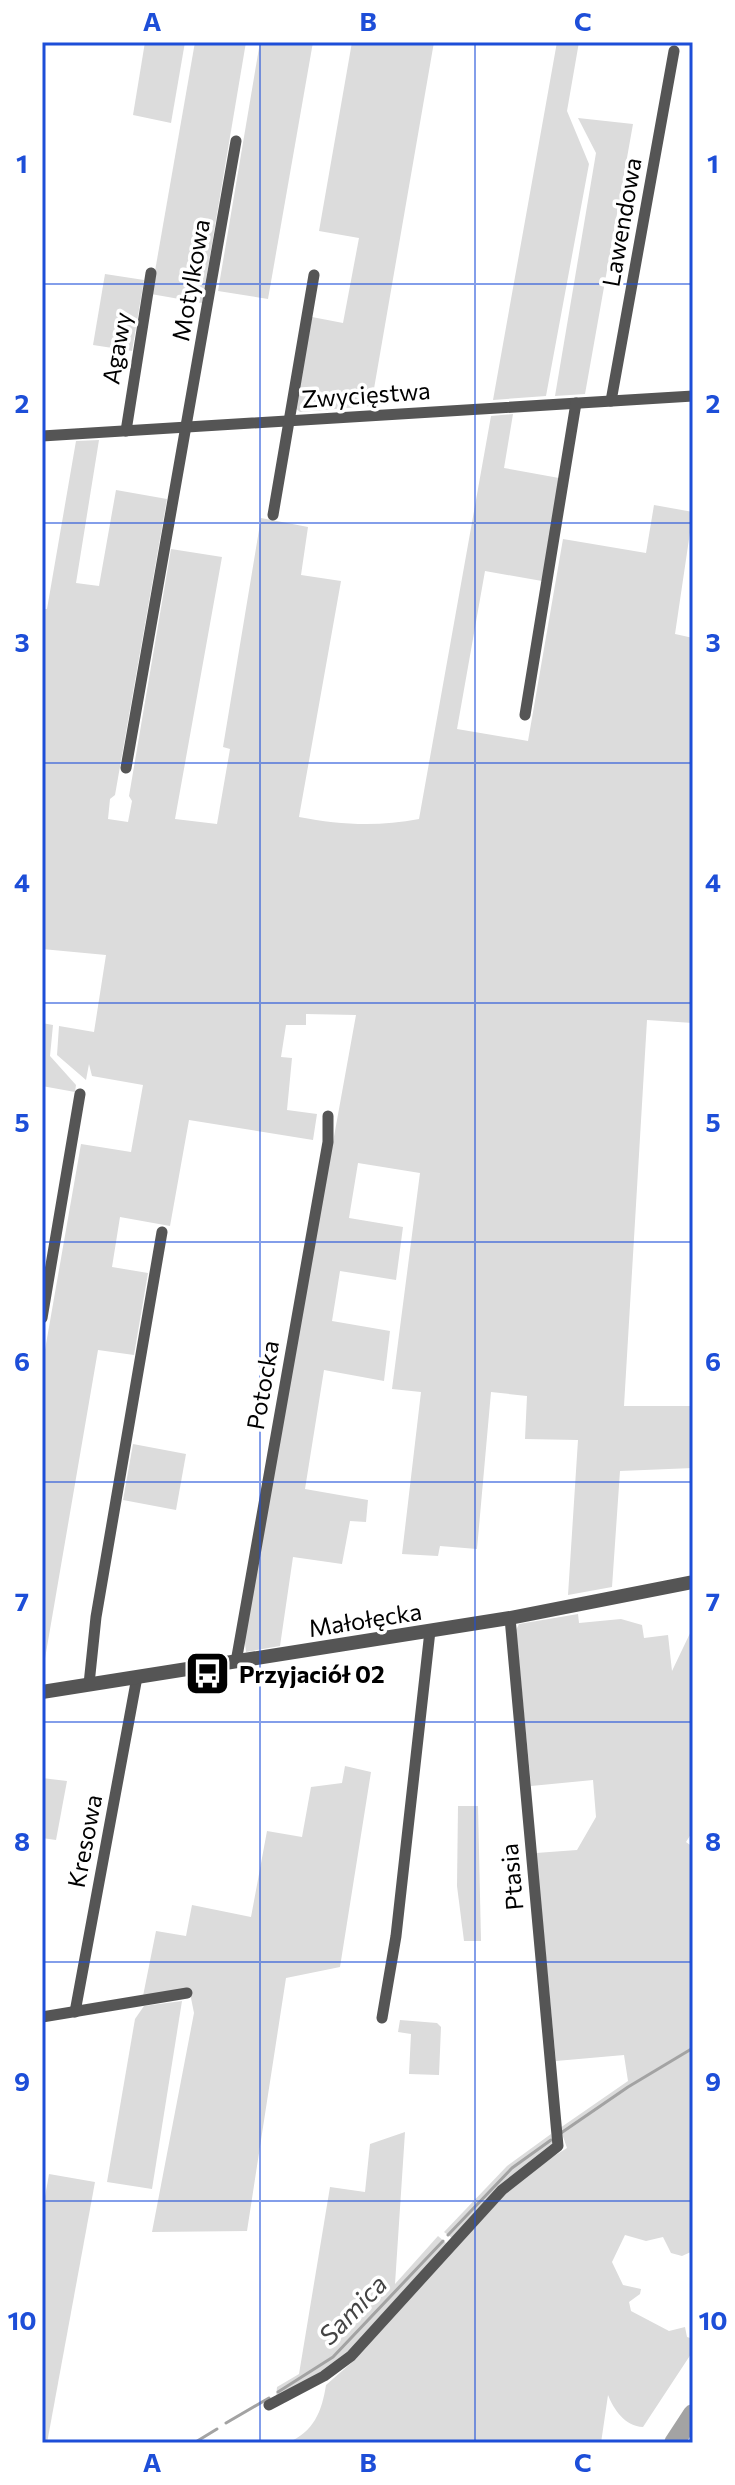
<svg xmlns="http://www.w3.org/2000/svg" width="735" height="2485" font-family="Commissioner,sans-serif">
<rect width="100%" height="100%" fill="#fff"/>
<g fill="#dcdcdc">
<path d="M 145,42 L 185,42 L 171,123 L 133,115 Z"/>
<path d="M 195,42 L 246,42 L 202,303 L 151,294 Z"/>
<path d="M 260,42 L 313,42 L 268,299 L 218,291 Z"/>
<path d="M 352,42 L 434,42 L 371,406 L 300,412 L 295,408 L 312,317 L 343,323 L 359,238 L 319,231 Z"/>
<path d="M 557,42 L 579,42 L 567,111 L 589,164 L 546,396 L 493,400 Z"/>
<path d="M 578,118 L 633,124 L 585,394 L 555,396 L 596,153 Z"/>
<path d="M 105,274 L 144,280 L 132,351 L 93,345 Z"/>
<path d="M 513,414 L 504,468 L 559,478 L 542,581 L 485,571 L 457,729 L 528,741 L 563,539 L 646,553 L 654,505 L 693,512 L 675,634 L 693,638 L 693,1023 L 647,1020 L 624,1406 L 693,1406 L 693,1468 L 620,1471 L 612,1587 L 568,1595 L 578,1440 L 525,1439 L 527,1396 L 491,1392 L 477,1549 L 440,1546 L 438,1556 L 402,1554 L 421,1392 L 392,1389 L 420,1173 L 358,1163 L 349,1218 L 403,1227 L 396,1280 L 340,1271 L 332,1321 L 390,1331 L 384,1381 L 324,1370 L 305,1489 L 368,1500 L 366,1522 L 350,1521 L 342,1564 L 293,1557 L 280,1646 L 246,1652 L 244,1634 L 356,1015 L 306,1014 L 306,1025 L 286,1025 L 281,1057 L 292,1058 L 287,1110 L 317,1114 L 313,1140 L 189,1120 L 170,1226 L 120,1217 L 112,1267 L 148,1273 L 134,1355 L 98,1350 L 42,1676 L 42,1367 L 81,1144 L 131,1152 L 143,1085 L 92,1076 L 89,1064 L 86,1080 L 57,1055 L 59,1026 L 94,1032 L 106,955 L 42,949 L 42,609 L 47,609 L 76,441 L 99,440 L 76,583 L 99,586 L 116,490 L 167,499 L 115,795 L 110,799 L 108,819 L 128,822 L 132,801 L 129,796 L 171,549 L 222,557 L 175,819 L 217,824 L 230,749 L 223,747 L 261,518 L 308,527 L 301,575 L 341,581 L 299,817 C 340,825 378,827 419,819 L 491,416 Z"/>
<path d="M 42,1023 L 53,1025 L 50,1056 L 76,1085 L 75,1092 L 42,1086 Z"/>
<path d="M 133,1444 L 186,1454 L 176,1510 L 123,1500 Z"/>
<path d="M 578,1614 L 579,1623 L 621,1619 L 642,1625 L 644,1638 L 668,1635 L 672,1671 L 693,1627 L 693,1831 L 686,1842 L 693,1847 L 693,2251 L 682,2256 L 671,2253 L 663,2237 L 646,2241 L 625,2235 L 612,2262 L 623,2285 L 641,2289 L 640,2294 L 629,2302 L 631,2311 L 669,2331 L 685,2327 L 687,2337 L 693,2339 L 693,2351 L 643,2427 C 625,2426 614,2410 608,2395 L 601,2443 L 287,2443 C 314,2432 322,2411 326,2385 L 350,2364 L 520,2177 L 567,2148 L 560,2128 L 628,2081 L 624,2055 L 556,2061 L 536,1853 L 577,1850 L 596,1817 L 593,1780 L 531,1786 L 516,1630 L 519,1624 Z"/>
<path d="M 345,1766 L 371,1772 L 340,1967 L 286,1978 L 247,2231 L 152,2232 L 194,2013 L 189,1988 L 143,1996 L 156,1931 L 186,1936 L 192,1905 L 251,1917 L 267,1831 L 302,1837 L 311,1787 L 342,1783 Z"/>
<path d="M 42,1778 L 67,1781 L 56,1840 L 42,1838 Z"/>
<path d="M 458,1806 L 478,1806 L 481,1941 L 464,1941 L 457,1886 Z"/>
<path d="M 182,2001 L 152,2189 L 107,2182 L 135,2019 L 144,2006 Z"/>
<path d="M 400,2020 L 437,2023 L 441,2027 L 439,2075 L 409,2074 L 411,2034 L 398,2032 Z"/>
<path d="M 405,2132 L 395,2284 L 438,2236 L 446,2243 L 342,2360 L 276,2397 L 277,2387 L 299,2374 L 330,2187 L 365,2192 L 370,2144 Z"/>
<path d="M 551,2134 L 554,2142 L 507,2179 L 452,2238 L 444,2232 L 507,2166 Z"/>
<path d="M 49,2174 L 95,2182 L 47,2443 L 42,2443 L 42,2214 Z"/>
</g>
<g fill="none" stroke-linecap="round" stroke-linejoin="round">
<g stroke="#a3a3a3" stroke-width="3">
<path d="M 561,2133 L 628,2087 L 693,2048"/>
<path d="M 448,2235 L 512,2168 L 551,2140"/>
<path d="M 278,2392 L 333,2357 L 443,2241"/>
<path d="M 226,2423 L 269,2398"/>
<path d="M 194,2443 L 217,2429"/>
</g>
<path stroke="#a3a3a3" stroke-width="20" d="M 674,2443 L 693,2414"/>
<g stroke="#555" stroke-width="11">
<path d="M 611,401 L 674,51"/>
<path d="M 126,431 L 151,273"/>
<path d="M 42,436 L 693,396"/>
<path d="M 273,515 L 314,275"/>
<path d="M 525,715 L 576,403"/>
<path d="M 126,768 L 236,141"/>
<path d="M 42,1318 L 80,1094"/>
<path d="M 236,1662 L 328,1142 L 328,1116"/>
<path d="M 89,1684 L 96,1617 L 162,1232"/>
<path d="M 75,2012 L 137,1677"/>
<path d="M 42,2017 L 187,1993"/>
<path d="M 382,2018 L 396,1936 L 430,1631"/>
<path d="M 269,2405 L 324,2376 L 351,2356 L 502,2190 L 558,2146 L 510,1618"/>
</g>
<path stroke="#555" stroke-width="14" d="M 42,1692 L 510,1618 L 693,1582"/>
</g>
<path fill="none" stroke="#1d4ed8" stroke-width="2" stroke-opacity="0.55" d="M 260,42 L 260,2443M 475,42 L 475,2443M 42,284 L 693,284M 42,523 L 693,523M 42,763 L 693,763M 42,1003 L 693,1003M 42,1242 L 693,1242M 42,1482 L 693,1482M 42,1722 L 693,1722M 42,1962 L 693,1962M 42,2201 L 693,2201"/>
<defs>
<symbol id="bus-square" viewBox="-11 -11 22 22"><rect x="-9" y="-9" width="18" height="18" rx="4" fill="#000" stroke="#fff"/><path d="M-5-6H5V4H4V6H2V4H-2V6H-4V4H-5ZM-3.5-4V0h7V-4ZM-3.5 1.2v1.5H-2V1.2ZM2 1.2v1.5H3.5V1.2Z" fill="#fff"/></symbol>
</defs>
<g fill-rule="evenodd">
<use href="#bus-square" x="182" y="1648" width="51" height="51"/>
</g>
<g text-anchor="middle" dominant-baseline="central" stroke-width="7" stroke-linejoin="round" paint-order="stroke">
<g font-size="24" fill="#000" stroke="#fff">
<text transform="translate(621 222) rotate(-80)">Lawendowa</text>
<text transform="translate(190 280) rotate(-80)">Motylkowa</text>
<text transform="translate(116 348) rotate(-80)">Agawy</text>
<text transform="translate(366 394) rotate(-4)">Zwycięstwa</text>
<text transform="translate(262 1385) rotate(-80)">Potocka</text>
<text transform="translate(365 1619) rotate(-9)">Małołęcka</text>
<text transform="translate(84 1841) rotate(-79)">Kresowa</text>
<text transform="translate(511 1877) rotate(-95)">Ptasia</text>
</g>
<g font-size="24" font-weight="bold" fill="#000" stroke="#fff" text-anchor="start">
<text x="239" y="1673">Przyjaciół 02</text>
</g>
<g font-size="26" font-style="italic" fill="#444" stroke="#fff">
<text transform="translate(352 2309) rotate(-46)">Samica</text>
</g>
</g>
<rect width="735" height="2485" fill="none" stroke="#ffffff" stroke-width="88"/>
<rect x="44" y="44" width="647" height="2397" fill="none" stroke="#1d4ed8" stroke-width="3"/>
<g font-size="26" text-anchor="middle" font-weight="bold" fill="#1d4ed8">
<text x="152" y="31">A</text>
<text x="368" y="31">B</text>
<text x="583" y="31">C</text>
<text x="22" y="173">1</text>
<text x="713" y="173">1</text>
<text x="22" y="413">2</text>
<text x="713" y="413">2</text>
<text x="22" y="652">3</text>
<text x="713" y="652">3</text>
<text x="22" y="892">4</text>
<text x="713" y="892">4</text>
<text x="22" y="1132">5</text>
<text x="713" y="1132">5</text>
<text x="22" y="1371">6</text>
<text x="713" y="1371">6</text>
<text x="22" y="1611">7</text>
<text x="713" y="1611">7</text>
<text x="22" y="1851">8</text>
<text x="713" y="1851">8</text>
<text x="22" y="2091">9</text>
<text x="713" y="2091">9</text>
<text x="22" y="2330">10</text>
<text x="713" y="2330">10</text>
<text x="152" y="2472">A</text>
<text x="368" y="2472">B</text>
<text x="583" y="2472">C</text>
</g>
</svg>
